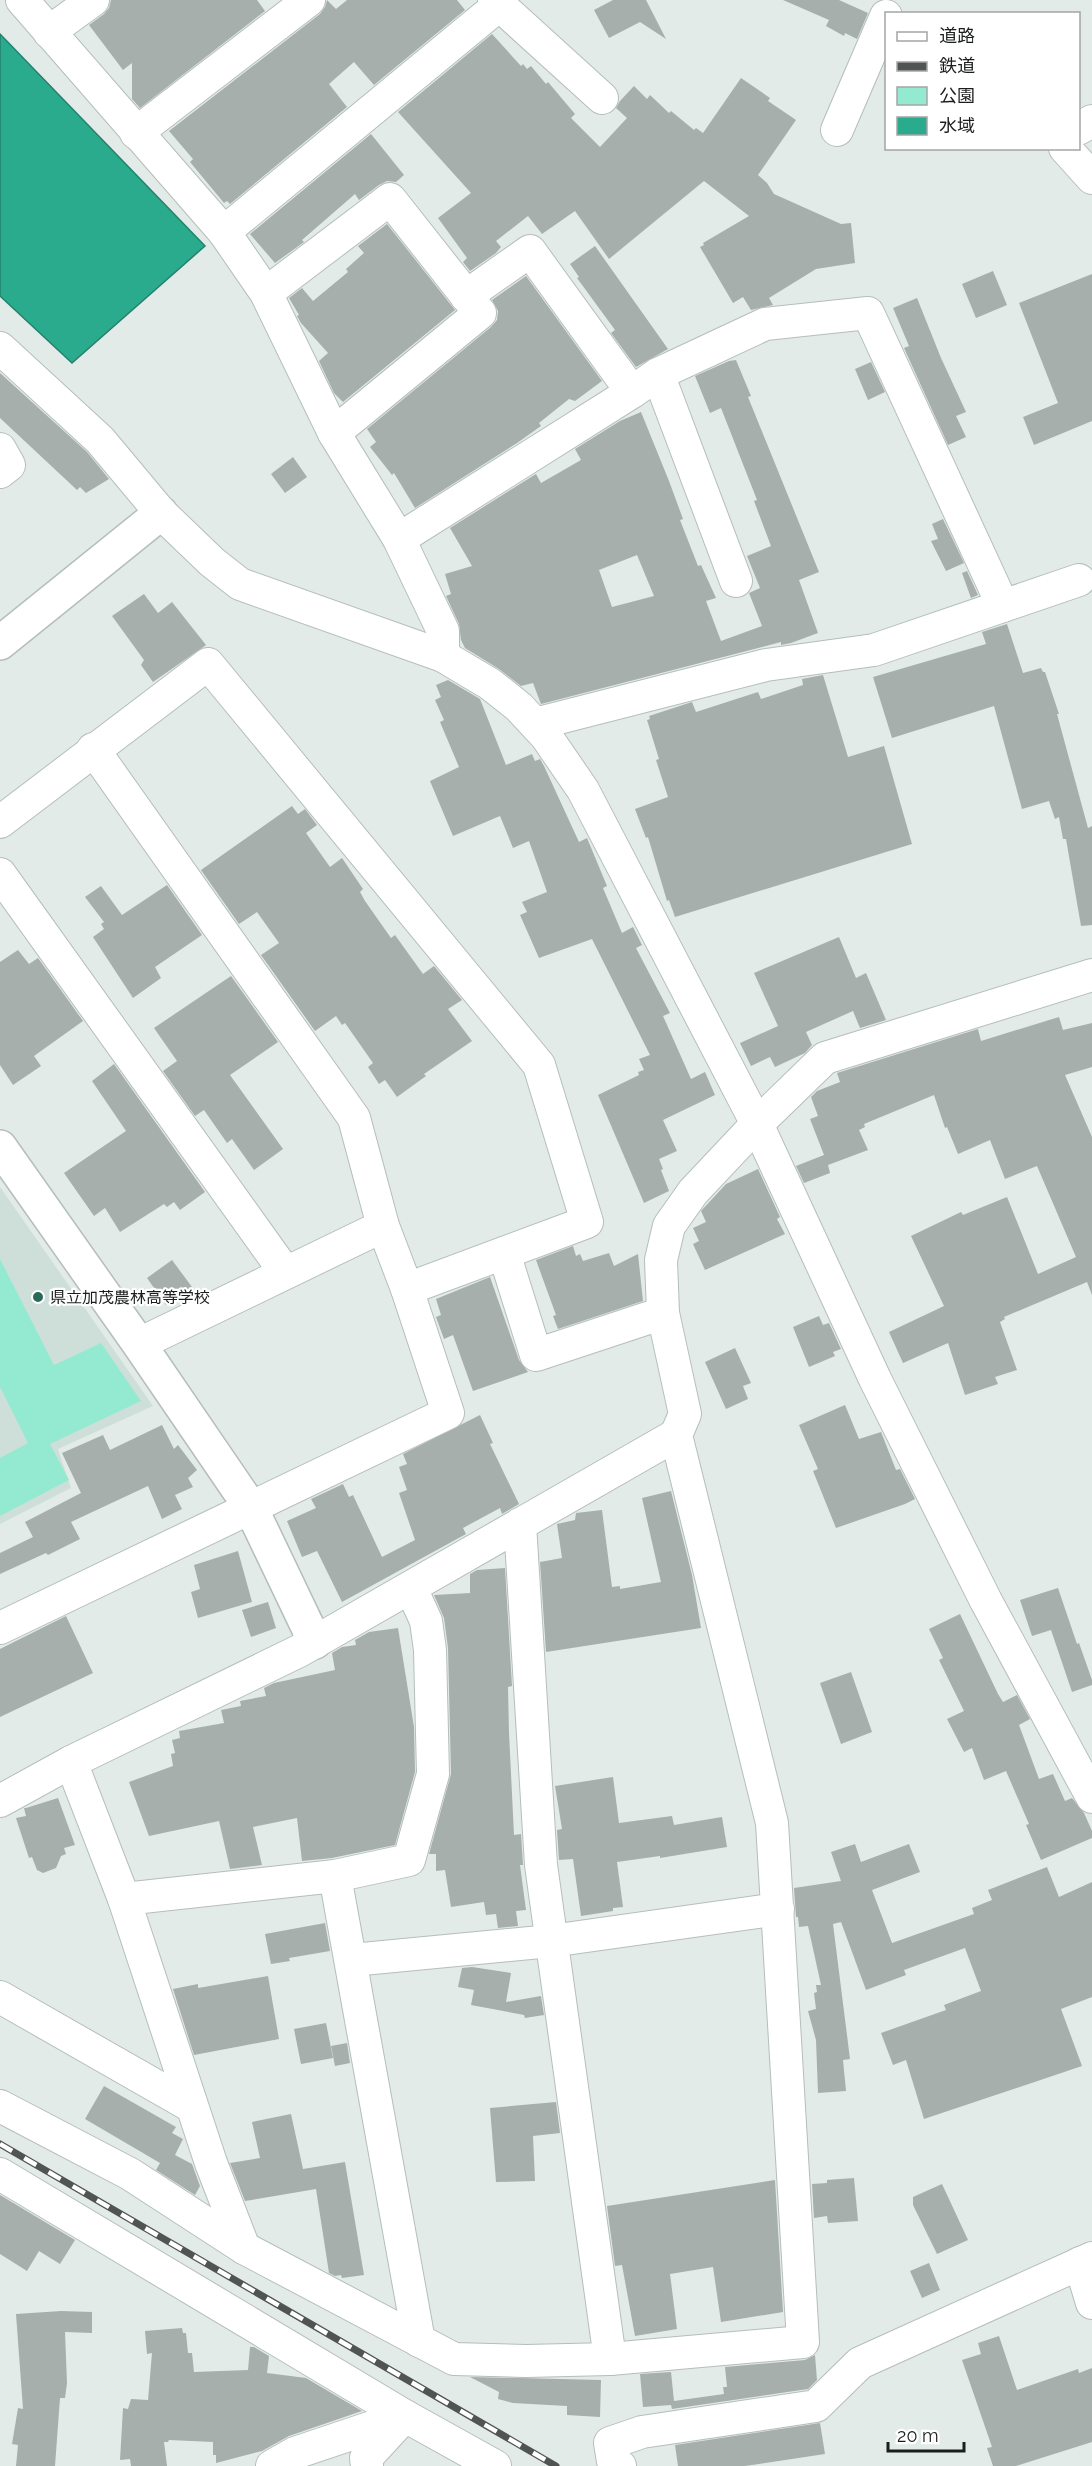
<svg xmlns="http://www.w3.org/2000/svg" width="1092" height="2466" font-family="Raleway,'Noto Sans JP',sans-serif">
<rect width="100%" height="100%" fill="#e2ebe8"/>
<path fill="#cedfd9" d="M 0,1187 L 153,1406 L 58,1449 L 71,1488 L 0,1524 Z"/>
<path fill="#94ead1" d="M 0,1259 L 54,1365 L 101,1343 L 141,1401 L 50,1444 L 69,1480 L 0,1516 L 0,1458 L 28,1443 L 0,1387 Z"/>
<path fill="#2aab8e" stroke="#26816c" stroke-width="1.5" d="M 0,34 L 205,246 L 72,363 L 0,296 Z"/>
<g fill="#a6afac" fill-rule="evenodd">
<path d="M 111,0 L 257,0 L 265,11 L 140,108 L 132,99 L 132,63 L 123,70 L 89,25 L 104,14 L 109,8 Z"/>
<path d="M 327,0 L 336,9 L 347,0 L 457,0 L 465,10 L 374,85 L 354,62 L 329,84 L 347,107 L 230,204 L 227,201 L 224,203 L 190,162 L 193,159 L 169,131 L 320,14 L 325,7 Z"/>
<path d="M 613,0 L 646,0 L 666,39 L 640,22 L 609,38 L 594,10 Z"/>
<path d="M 783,0 L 839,0 L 868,13 L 857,39 L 845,33 L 844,36 L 826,26 L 829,20 Z"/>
<path d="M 492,34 L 521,66 L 523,64 L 527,69 L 531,66 L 546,84 L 548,82 L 575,114 L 571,118 L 600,147 L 627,118 L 616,108 L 620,101 L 634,86 L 647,99 L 650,95 L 669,113 L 671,111 L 694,130 L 696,128 L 703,133 L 741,78 L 770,98 L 768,101 L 796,120 L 758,175 L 767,183 L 774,194 L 841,224 L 851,223 L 855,263 L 816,269 L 769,298 L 773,305 L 751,310 L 743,297 L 733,303 L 700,247 L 704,245 L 703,243 L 749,216 L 704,181 L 609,259 L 575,211 L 542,234 L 528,216 L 496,241 L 501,247 L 496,253 L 470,271 L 463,262 L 467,258 L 438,218 L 471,193 L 398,112 Z"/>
<path d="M 371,134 L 404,175 L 396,182 L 387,181 L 379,185 L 359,200 L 355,194 L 302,240 L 304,242 L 275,263 L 250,234 Z"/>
<path d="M 387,224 L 455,310 L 343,402 L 334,393 L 319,361 L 328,353 L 301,323 L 297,316 L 299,315 L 289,298 L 302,288 L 313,301 L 348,272 L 346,269 L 364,253 L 358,246 Z"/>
<path d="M 595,246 L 668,349 L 636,367 L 611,333 L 615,330 L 577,278 L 579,277 L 570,264 Z"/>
<path d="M 993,271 L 1007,305 L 976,318 L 962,284 Z"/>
<path d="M 1092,274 L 1092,421 L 1034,445 L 1023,417 L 1058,403 L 1019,303 Z"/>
<path d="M 526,276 L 602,381 L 575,401 L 569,399 L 539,423 L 541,426 L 517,443 L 415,508 L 394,473 L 392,475 L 370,447 L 376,442 L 367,429 L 491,327 L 497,320 L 498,311 L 492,300 Z"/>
<path d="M 917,298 L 941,358 L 966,412 L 956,416 L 966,437 L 948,445 L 904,348 L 909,346 L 893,308 Z"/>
<path d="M 736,360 L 751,396 L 748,397 L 819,572 L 799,580 L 818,633 L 791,643 L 781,645 L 781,642 L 541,704 L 533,683 L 521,686 L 499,669 L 465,648 L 461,640 L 459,624 L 446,596 L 451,594 L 445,574 L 472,566 L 450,528 L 536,474 L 541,483 L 581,460 L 575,449 L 620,421 L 641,412 L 669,481 L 683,519 L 680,520 L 698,566 L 701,565 L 716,598 L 706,601 L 721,641 L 762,626 L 749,593 L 760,588 L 747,556 L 771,546 L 754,501 L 757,500 L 721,408 L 710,413 L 695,376 L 729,361 ZM 637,555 L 654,596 L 612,607 L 599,570 Z"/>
<path d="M 871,362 L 885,392 L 868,400 L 855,369 Z"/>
<path d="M 0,373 L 87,452 L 109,479 L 86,493 L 80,487 L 77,490 L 0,418 Z"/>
<path d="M 293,457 L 307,477 L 285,493 L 271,474 Z"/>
<path d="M 943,519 L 964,563 L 946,571 L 931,541 L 938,539 L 932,524 Z"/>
<path d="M 967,571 L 978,595 L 971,598 L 962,573 Z"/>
<path d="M 144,594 L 158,613 L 172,602 L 206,645 L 153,682 L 141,665 L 144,660 L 112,616 Z"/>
<path d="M 1007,624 L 1023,673 L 1041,668 L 1043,672 L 1045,672 L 1059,714 L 1057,714 L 1088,828 L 1092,826 L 1092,925 L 1081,926 L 1066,839 L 1063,839 L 1059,817 L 1055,819 L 1049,801 L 1022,809 L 994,706 L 892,738 L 873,677 L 986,644 L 982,632 Z"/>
<path d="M 823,675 L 848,757 L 884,746 L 912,844 L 675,917 L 669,900 L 667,901 L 648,837 L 646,838 L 635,809 L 668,797 L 656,760 L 659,759 L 647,720 L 650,719 L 649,716 L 692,702 L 696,712 L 758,692 L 761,699 L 803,685 L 802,679 Z"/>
<path d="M 448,680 L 480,699 L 506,765 L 532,754 L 535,761 L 540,759 L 544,766 L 579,842 L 587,838 L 607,886 L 603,888 L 622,933 L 633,927 L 642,945 L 636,948 L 670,1013 L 663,1016 L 691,1079 L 705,1072 L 715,1095 L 663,1120 L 677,1151 L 659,1159 L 663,1169 L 661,1170 L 669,1191 L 644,1203 L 598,1095 L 639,1075 L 638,1072 L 644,1070 L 639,1059 L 650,1055 L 592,939 L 539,958 L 520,915 L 527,912 L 522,902 L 547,892 L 529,841 L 513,848 L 500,816 L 453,836 L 430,781 L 459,767 L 440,722 L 444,720 L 435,700 L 441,697 L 436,685 Z"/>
<path d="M 292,806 L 298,814 L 305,809 L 317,825 L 306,833 L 330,867 L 342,858 L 363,889 L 360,892 L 365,901 L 391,938 L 395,935 L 423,974 L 434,966 L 462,1000 L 448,1009 L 472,1041 L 424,1074 L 426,1076 L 397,1097 L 385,1080 L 379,1084 L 368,1067 L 373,1063 L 345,1023 L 342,1025 L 336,1016 L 315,1031 L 261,955 L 279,943 L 257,912 L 239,924 L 201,870 Z"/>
<path d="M 167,885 L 202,935 L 155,967 L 161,978 L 133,998 L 93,937 L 104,929 L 101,924 L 104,922 L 85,897 L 101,886 L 122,915 Z"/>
<path d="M 839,937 L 856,978 L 866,973 L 886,1020 L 860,1028 L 853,1011 L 806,1032 L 812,1045 L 805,1053 L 775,1067 L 770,1057 L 751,1066 L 740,1043 L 778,1026 L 754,973 Z"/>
<path d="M 18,950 L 29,964 L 38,958 L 83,1021 L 34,1056 L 41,1066 L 13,1085 L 0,1065 L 0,962 Z"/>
<path d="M 231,976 L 278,1042 L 230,1075 L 283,1149 L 254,1170 L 232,1139 L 227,1143 L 204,1110 L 195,1116 L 163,1071 L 177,1061 L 154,1028 Z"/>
<path d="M 1059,1017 L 1063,1030 L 1092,1023 L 1092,1067 L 1065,1075 L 1092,1137 L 1092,1295 L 1087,1282 L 1004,1317 L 1005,1319 L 1000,1322 L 1017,1370 L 995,1377 L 998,1384 L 965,1395 L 948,1343 L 903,1363 L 889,1332 L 944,1306 L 911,1236 L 961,1212 L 963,1215 L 1007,1197 L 1038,1274 L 1076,1257 L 1037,1166 L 1005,1179 L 990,1140 L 958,1154 L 947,1127 L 945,1128 L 934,1095 L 864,1124 L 865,1127 L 859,1130 L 868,1150 L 828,1165 L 830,1173 L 804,1183 L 796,1166 L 824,1155 L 810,1119 L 818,1116 L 811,1097 L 817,1091 L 840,1082 L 837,1073 L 978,1029 L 981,1041 Z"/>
<path d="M 114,1064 L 205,1192 L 180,1210 L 174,1202 L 167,1207 L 164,1204 L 120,1232 L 105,1208 L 94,1216 L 64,1173 L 126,1131 L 92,1081 Z"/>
<path d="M 758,1169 L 780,1217 L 777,1219 L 785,1234 L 705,1270 L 693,1244 L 699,1241 L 693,1228 L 706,1222 L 701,1211 L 726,1184 Z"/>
<path d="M 573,1246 L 576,1256 L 580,1254 L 583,1261 L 609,1253 L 614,1266 L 638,1254 L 643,1301 L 558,1329 L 553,1316 L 556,1315 L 536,1260 Z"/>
<path d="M 172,1260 L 192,1287 L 166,1305 L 147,1278 Z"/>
<path d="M 490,1277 L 519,1360 L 528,1372 L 473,1391 L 453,1335 L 444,1339 L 436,1317 L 441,1315 L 436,1299 Z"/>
<path d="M 819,1316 L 823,1325 L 829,1323 L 841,1349 L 833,1352 L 835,1356 L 809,1367 L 793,1327 Z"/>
<path d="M 735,1348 L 751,1383 L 743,1386 L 748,1399 L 726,1409 L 705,1362 Z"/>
<path d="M 845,1405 L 859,1439 L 881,1432 L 896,1470 L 900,1469 L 915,1499 L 905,1504 L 836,1528 L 813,1471 L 818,1469 L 799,1425 Z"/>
<path d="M 480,1415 L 493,1443 L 490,1444 L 519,1504 L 502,1514 L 500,1508 L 463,1528 L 466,1534 L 342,1602 L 317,1551 L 302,1557 L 287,1521 L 316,1508 L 311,1499 L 343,1484 L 349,1497 L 353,1495 L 382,1557 L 415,1540 L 399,1493 L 407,1490 L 399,1467 L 407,1464 L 403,1454 Z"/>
<path d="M 162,1425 L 174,1449 L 178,1445 L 197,1470 L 188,1478 L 193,1487 L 175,1495 L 182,1509 L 162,1519 L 148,1486 L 71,1522 L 80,1539 L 48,1555 L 46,1553 L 0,1574 L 0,1553 L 33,1537 L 25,1522 L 81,1493 L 62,1453 L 103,1435 L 110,1450 Z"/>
<path d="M 671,1491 L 692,1575 L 701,1628 L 546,1652 L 540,1562 L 562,1558 L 557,1524 L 575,1520 L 576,1513 L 602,1510 L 612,1587 L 620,1586 L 620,1589 L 661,1582 L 642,1498 Z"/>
<path d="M 238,1551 L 252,1602 L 198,1618 L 191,1592 L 200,1589 L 194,1565 Z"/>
<path d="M 505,1568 L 512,1686 L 508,1687 L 509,1733 L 514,1835 L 521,1834 L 523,1865 L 520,1865 L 526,1910 L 516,1911 L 518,1926 L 498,1928 L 496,1914 L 486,1915 L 484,1902 L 451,1907 L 445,1870 L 436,1871 L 436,1854 L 429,1854 L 451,1774 L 448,1648 L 444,1618 L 434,1595 L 470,1593 L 470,1574 L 477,1570 Z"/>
<path d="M 1058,1588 L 1077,1644 L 1079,1643 L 1092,1680 L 1092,1685 L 1072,1692 L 1051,1630 L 1032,1636 L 1020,1600 Z"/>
<path d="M 268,1602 L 276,1628 L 251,1637 L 242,1610 Z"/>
<path d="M 960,1614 L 998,1694 L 1003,1702 L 1017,1695 L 1030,1719 L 1019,1725 L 1039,1779 L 1053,1774 L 1065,1801 L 1072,1798 L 1084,1813 L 1092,1831 L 1092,1838 L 1041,1860 L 1026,1825 L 1029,1824 L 1006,1771 L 984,1780 L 972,1748 L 964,1752 L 947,1719 L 964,1711 L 939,1660 L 943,1658 L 929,1629 Z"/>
<path d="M 66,1616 L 93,1673 L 0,1717 L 0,1649 Z"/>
<path d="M 398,1628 L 414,1727 L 415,1772 L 395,1845 L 332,1858 L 302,1861 L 297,1818 L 253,1827 L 262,1865 L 230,1869 L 219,1821 L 149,1836 L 129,1782 L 173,1766 L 171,1754 L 175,1753 L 172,1740 L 180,1738 L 179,1731 L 224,1723 L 221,1710 L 241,1706 L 240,1701 L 266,1696 L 264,1688 L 274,1683 L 335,1670 L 332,1653 L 342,1647 L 356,1645 L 355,1640 L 369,1632 Z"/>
<path d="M 851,1672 L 872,1732 L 841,1744 L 820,1683 Z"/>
<path d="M 613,1777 L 619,1823 L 672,1816 L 674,1825 L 722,1817 L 727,1847 L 660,1858 L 660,1856 L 617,1862 L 623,1907 L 613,1908 L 613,1911 L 581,1916 L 573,1859 L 559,1860 L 557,1830 L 562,1829 L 555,1786 Z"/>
<path d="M 58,1798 L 75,1845 L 64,1848 L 66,1854 L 61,1856 L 56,1868 L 43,1873 L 37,1870 L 32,1857 L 29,1858 L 16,1818 L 26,1816 L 24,1808 L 26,1808 Z"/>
<path d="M 855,1844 L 861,1862 L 909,1844 L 920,1872 L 872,1890 L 892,1943 L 974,1914 L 972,1908 L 992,1900 L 988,1890 L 1047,1867 L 1059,1897 L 1092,1882 L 1092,1997 L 1061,2009 L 1082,2066 L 924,2119 L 906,2060 L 893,2065 L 881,2033 L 946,2010 L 944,2005 L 981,1991 L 965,1948 L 904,1970 L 906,1975 L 866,1990 L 841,1922 L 833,1924 L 850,2059 L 843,2060 L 846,2091 L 818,2093 L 816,2040 L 808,2011 L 816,2009 L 814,1993 L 817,1992 L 816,1985 L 821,1985 L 808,1926 L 799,1927 L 798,1917 L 796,1917 L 794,1888 L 841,1881 L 831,1852 Z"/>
<path d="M 325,1923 L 330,1951 L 289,1958 L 290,1961 L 271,1964 L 265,1934 Z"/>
<path d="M 472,1967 L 511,1973 L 506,2002 L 541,1996 L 544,2015 L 525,2018 L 524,2015 L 471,2005 L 474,1990 L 458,1987 L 462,1968 Z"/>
<path d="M 268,1976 L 279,2039 L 194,2055 L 173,1989 L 198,1984 L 198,1988 Z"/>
<path d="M 326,2023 L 333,2058 L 301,2064 L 294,2029 Z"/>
<path d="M 347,2043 L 350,2063 L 335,2066 L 331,2046 Z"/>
<path d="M 104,2086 L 176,2127 L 172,2133 L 183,2139 L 175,2155 L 192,2164 L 200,2186 L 195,2195 L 156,2170 L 160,2163 L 85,2119 Z"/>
<path d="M 556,2102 L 560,2133 L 533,2136 L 535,2181 L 496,2182 L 490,2108 Z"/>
<path d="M 291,2114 L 303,2169 L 345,2162 L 364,2275 L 342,2278 L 341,2275 L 335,2276 L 329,2273 L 316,2189 L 245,2201 L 230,2163 L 260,2158 L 252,2122 Z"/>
<path d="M 854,2178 L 858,2221 L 828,2223 L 827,2216 L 814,2218 L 812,2184 L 827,2183 L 827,2180 Z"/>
<path d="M 775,2180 L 783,2312 L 721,2322 L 713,2267 L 670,2274 L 677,2329 L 635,2336 L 622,2265 L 615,2266 L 607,2206 Z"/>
<path d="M 942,2184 L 968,2240 L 937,2254 L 913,2205 L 913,2197 Z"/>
<path d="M 0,2195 L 75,2240 L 60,2264 L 39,2251 L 27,2271 L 0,2254 Z"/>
<path d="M 929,2263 L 940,2290 L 922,2298 L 910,2271 Z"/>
<path d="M 61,2311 L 92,2312 L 92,2333 L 65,2332 L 67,2383 L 65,2398 L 60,2398 L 55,2466 L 16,2466 L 18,2445 L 12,2444 L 18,2408 L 23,2409 L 16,2314 Z"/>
<path d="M 182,2328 L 183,2333 L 186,2333 L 188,2353 L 192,2353 L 194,2372 L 248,2370 L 250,2347 L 254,2347 L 269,2356 L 267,2373 L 306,2378 L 362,2411 L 289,2436 L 262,2451 L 216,2463 L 216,2455 L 213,2455 L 213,2442 L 169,2440 L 168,2442 L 164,2442 L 167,2466 L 131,2466 L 130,2459 L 120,2460 L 123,2408 L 128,2409 L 131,2399 L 148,2400 L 152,2353 L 147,2354 L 145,2331 Z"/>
<path d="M 999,2336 L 1017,2390 L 1078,2369 L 1079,2373 L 1092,2368 L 1092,2442 L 1016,2466 L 993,2466 L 987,2448 L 992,2447 L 962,2360 L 981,2354 L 978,2343 Z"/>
<path d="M 815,2355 L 817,2380 L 808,2389 L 672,2409 L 671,2405 L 643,2407 L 640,2374 L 671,2372 L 674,2401 L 724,2394 L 723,2387 L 727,2387 L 725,2367 L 805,2360 Z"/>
<path d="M 470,2377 L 601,2380 L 600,2417 L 567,2415 L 567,2406 L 513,2403 L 498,2399 L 499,2392 Z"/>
<path d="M 820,2423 L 825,2454 L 745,2466 L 678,2466 L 675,2445 Z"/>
</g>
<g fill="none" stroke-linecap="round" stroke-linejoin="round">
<defs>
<g id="minor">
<path d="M 22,0 L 224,232 L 266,293 L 334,433 L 399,539 L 443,631 L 443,656"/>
<path d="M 494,0 L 602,98"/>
<path d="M 49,32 L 93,0"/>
<path d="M 1078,129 L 1092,121"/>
<path d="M 837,130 L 886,16"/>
<path d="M 136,133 L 309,0"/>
<path d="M 1065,148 L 1092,178"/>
<path d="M 224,232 L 498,6"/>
<path d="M 266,293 L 390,199 L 480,313 L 334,433"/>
<path d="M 0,348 L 100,440 L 161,513 L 212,562 L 240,584 L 443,656 L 490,684 L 519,707 L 546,736 L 583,790 L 757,1124 L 875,1379 L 986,1601 L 1092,1797"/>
<path d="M 658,374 L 736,581"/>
<path d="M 632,392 L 658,374 L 765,324 L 868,313 L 1003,606"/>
<path d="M 0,449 L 9,465 L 0,472"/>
<path d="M 399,539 L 632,392 L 530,251 L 466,296"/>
<path d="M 535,724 L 766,665 L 874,650 L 1079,580"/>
<path d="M 0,822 L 208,664 L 539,1065 L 587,1222 L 407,1289"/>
<path d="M 0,874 L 285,1272"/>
<path d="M 504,1253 L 536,1355 L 663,1313"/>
<path d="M 139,1344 L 383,1226"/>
<path d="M 520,1524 L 541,1865 L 610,2359"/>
<path d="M 0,1628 L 448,1413 L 407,1289 L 383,1226 L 354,1118 L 93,749"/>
<path d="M 71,1762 L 124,1899 L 211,2163 L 244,2248 L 454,2359 L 526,2361 L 610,2359 L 803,2342 L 772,1823 L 676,1435 L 685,1414 L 663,1313 L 661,1260 L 669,1226 L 693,1192 L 757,1124 L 825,1058 L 1092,975"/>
<path d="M 0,1801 L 71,1762 L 299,1651 L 676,1435"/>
<path d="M 335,1876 L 419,2341"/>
<path d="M 124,1899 L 335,1876 L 409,1860 L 433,1774 L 430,1650 L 426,1621 L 411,1588"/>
<path d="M 352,1960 L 551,1941 L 778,1909"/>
<path d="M 0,1997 L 191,2106"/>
<path d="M 0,2106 L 130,2174 L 244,2248"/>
<path d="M 0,2174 L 405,2416 L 495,2466"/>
<path d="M 1080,2263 L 1092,2303"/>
<path d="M 272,2466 L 295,2453 L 405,2416"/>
<path d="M 367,2466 L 366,2458 L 402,2419"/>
<path d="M 620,2466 L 613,2461 L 610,2443 L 642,2432 L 816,2406 L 860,2363 L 1092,2258"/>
</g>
<g id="tertiary">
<path d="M 0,643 L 161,513"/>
<path d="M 0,1147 L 139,1344 L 251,1508 L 315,1642"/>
</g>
</defs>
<use href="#minor" stroke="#b5bebb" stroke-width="34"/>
<use href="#tertiary" stroke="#b5bebb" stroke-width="36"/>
<use href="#minor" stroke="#fff" stroke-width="32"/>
<use href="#tertiary" stroke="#fff" stroke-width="33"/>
<defs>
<path id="rail" d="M 0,2144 L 556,2466"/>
</defs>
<use href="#rail" stroke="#505453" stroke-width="7"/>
<use href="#rail" stroke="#fff" stroke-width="4.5" stroke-dasharray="14" stroke-linecap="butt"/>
</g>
<circle fill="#286959" stroke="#fff" stroke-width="2" cx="38" cy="1297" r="6"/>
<g text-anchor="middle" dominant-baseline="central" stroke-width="4.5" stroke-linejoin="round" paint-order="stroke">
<g font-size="16" fill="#1b1e1d" stroke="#fff" text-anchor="start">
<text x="50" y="1297">県立加茂農林高等学校</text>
</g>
</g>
<rect x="885" y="12" width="195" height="138" fill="#ffffff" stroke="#a4a5a5" stroke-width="1.5"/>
<rect x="897" y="32" width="30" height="9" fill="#ffffff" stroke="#a4a5a5" stroke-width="1.5"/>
<text x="939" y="42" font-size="18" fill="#1b1e1d">道路</text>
<rect x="897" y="62" width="30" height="9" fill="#505453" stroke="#a4a5a5" stroke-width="1.5"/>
<text x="939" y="72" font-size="18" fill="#1b1e1d">鉄道</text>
<rect x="897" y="87" width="30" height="18" fill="#94ead1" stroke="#a4a5a5" stroke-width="1.5"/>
<text x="939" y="102" font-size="18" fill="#1b1e1d">公園</text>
<rect x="897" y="117" width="30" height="18" fill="#2aab8e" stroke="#a4a5a5" stroke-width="1.5"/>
<text x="939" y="132" font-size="18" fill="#1b1e1d">水域</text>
<path d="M888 2442v9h76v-9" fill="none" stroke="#1b1e1d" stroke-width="3"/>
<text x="897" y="2442" font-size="18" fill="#1b1e1d" stroke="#ffffff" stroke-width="4.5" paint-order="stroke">20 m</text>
</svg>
